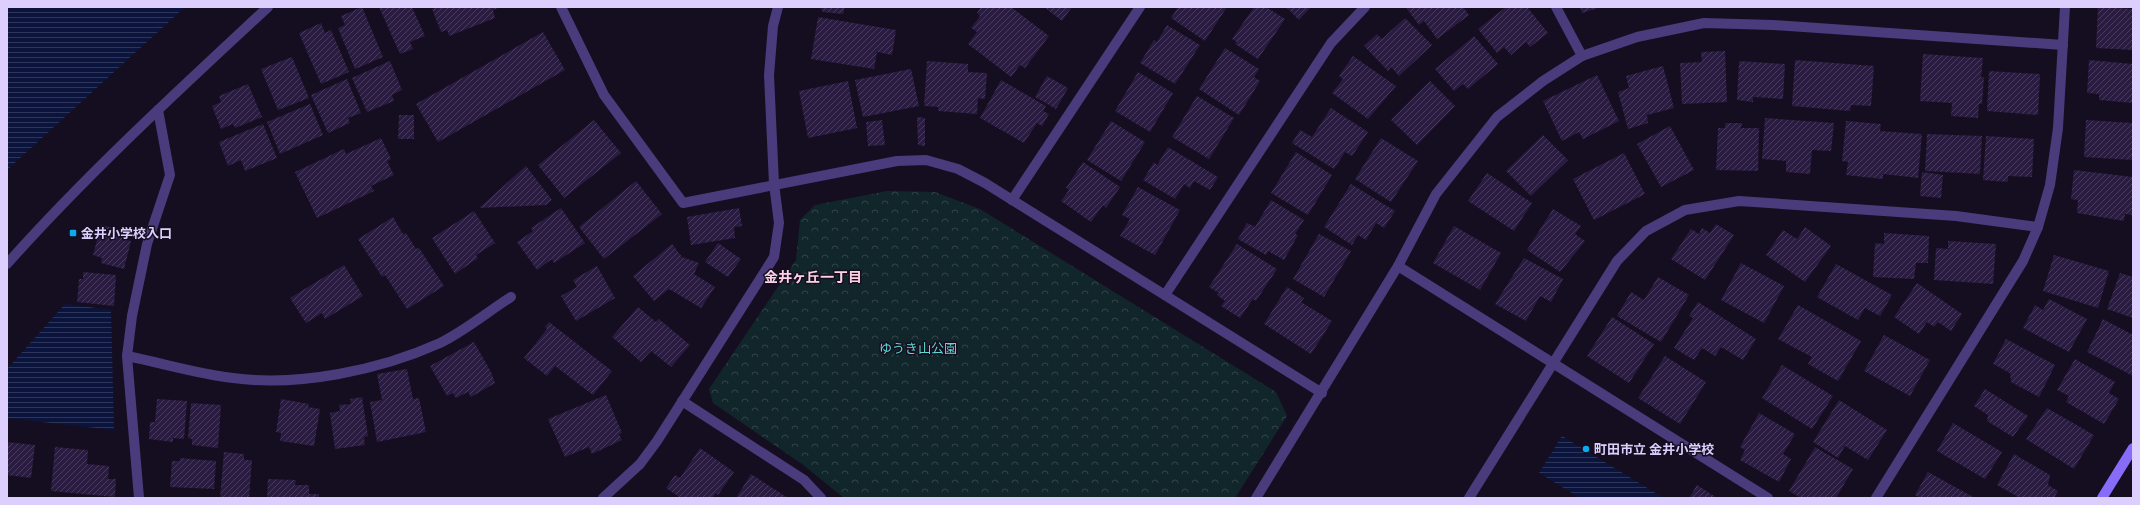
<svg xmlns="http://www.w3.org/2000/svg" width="2140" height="505" font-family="'Space Grotesk','Noto Sans JP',sans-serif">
<defs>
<pattern id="park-crowns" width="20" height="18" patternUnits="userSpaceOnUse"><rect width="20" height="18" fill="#11262a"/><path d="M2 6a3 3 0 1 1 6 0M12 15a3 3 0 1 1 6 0" fill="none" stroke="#33444a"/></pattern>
<pattern id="water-rules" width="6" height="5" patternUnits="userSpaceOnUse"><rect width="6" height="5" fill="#0b143c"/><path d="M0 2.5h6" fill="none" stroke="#2e3559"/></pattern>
<pattern id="building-hatch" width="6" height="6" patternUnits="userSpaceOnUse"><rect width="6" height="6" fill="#2a1b40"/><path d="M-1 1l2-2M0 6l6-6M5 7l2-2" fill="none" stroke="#483b5c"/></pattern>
</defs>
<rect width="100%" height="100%" fill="#150e20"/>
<path fill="url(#park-crowns)" d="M 887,191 L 935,192 L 980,209 L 1276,392 L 1287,416 L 1235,498 L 844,498 L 802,464 L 713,403 L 709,389 L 796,260 L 800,220 L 815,205 Z"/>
<g fill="url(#water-rules)">
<path d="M 7,7 L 185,7 L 7,170 Z"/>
<path d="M 65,304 L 111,310 L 114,430 L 7,418 L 7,369 Z"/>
<path d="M 1562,436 L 1662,497 L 1580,498 L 1539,473 Z"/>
</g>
<g fill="url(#building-hatch)">
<path d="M 362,7 L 383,57 L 355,69 L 338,28 L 345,25 L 341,16 Z"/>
<path d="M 379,7 L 412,7 L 425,36 L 410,42 L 413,49 L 400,54 Z"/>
<path d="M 437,7 L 501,7 L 493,10 L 495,18 L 449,36 L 447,30 L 441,32 L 432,9 Z"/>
<path d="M 820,7 L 845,7 L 843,14 L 823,12 Z"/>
<path d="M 981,7 L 1011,7 L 1049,36 L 1025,68 L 1020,65 L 1011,77 L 968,44 L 977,32 L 971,28 L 980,16 L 977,13 Z"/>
<path d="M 1044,7 L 1072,7 L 1062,21 Z"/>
<path d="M 1178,7 L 1227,7 L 1205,41 L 1171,18 Z"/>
<path d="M 1254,7 L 1266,7 L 1285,19 L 1258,59 L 1235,44 L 1237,42 L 1232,39 Z"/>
<path d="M 1286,7 L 1311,7 L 1299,20 Z"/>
<path d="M 1409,7 L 1463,7 L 1469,15 L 1437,39 L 1424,21 L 1419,25 L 1407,9 Z"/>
<path d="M 1506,7 L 1527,7 L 1548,33 L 1530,47 L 1526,42 L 1511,55 L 1504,47 L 1497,53 L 1478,29 Z"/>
<path d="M 1580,7 L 1601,7 L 1582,13 Z"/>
<path d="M 2098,7 L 2133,9 L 2133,50 L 2096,48 Z"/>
<path d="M 818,17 L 896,30 L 892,55 L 877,52 L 874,69 L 811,59 Z"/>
<path d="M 1405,18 L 1432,45 L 1399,76 L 1391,67 L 1388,71 L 1364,46 L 1377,34 L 1382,39 Z"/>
<path d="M 321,23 L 325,33 L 331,30 L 349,72 L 321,84 L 299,33 Z"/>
<path d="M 1167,25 L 1200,45 L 1175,84 L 1140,63 L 1154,40 L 1157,42 Z"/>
<path d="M 543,32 L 565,70 L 438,142 L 416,104 Z"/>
<path d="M 1474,36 L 1498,64 L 1468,89 L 1463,84 L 1454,91 L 1435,69 Z"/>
<path d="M 1225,48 L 1259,69 L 1254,77 L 1260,81 L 1239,115 L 1199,89 Z"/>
<path d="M 1725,51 L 1727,102 L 1682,104 L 1680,63 L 1702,62 L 1701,52 Z"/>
<path d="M 1923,54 L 1983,58 L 1981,77 L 1984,77 L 1982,104 L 1979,104 L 1978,118 L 1951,116 L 1952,103 L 1920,101 Z"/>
<path d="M 1353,56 L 1396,86 L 1368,119 L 1332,93 L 1343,79 L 1339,76 Z"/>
<path d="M 292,57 L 309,98 L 278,110 L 261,69 Z"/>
<path d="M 1795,60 L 1874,66 L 1871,106 L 1851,105 L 1850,111 L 1792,106 Z"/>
<path d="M 2089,60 L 2133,64 L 2133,103 L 2099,100 L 2099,94 L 2087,93 Z"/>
<path d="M 390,61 L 402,90 L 392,95 L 394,101 L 367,112 L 352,78 Z"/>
<path d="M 927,61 L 968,64 L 968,72 L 987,73 L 985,99 L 978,98 L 977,114 L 938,111 L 938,107 L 924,106 Z"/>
<path d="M 1739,61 L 1785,64 L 1783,99 L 1753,97 L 1753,102 L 1737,100 Z"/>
<path d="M 1663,66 L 1674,108 L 1647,115 L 1648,123 L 1628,129 L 1618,92 L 1629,88 L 1626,76 Z"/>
<path d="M 911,69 L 919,106 L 863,117 L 855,80 Z"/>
<path d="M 1989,71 L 2040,74 L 2038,115 L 1987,111 Z"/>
<path d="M 1138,72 L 1173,93 L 1150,132 L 1115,111 Z"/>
<path d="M 1597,75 L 1619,121 L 1583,139 L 1579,132 L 1562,141 L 1543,101 Z"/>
<path d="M 1047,76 L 1068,88 L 1056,109 L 1035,97 Z"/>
<path d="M 347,79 L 361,113 L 348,118 L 350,123 L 328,133 L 311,95 Z"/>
<path d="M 1001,80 L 1046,106 L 1043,111 L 1049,114 L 1042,126 L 1037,123 L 1024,143 L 980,118 Z"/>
<path d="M 848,81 L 857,128 L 808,138 L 799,91 Z"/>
<path d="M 1430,81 L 1455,106 L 1417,145 L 1391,120 Z"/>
<path d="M 248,84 L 262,117 L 235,128 L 233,124 L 221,129 L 212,106 L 221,102 L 219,96 Z"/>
<path d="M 1197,96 L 1234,118 L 1209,159 L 1172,137 Z"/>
<path d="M 310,104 L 323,135 L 280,154 L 267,122 Z"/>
<path d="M 1331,108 L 1368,132 L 1352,156 L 1345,152 L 1334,169 L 1292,143 L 1300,130 L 1312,137 Z"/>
<path d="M 399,115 L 414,115 L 414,139 L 398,139 Z"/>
<path d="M 917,117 L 925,118 L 925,146 L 918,145 Z"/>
<path d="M 1765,118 L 1834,123 L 1831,151 L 1812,150 L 1810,174 L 1786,172 L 1786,161 L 1762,159 Z"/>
<path d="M 594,120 L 621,153 L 564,198 L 538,165 Z"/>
<path d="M 882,120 L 885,145 L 868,146 L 866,122 Z"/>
<path d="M 2086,120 L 2133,123 L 2133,160 L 2084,157 Z"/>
<path d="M 1111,121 L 1145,142 L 1121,181 L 1087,160 Z"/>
<path d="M 1846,121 L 1881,124 L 1880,131 L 1922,134 L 1918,178 L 1883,174 L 1883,179 L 1846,175 L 1848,162 L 1842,161 Z"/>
<path d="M 1725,123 L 1742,123 L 1741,128 L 1759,128 L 1758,171 L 1716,170 L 1718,128 L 1725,128 Z"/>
<path d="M 263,124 L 277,158 L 245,171 L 241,160 L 228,166 L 219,142 Z"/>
<path d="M 1670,126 L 1694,170 L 1661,187 L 1637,144 Z"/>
<path d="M 1927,134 L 1982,136 L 1980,174 L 1925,171 Z"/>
<path d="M 1543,135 L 1568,160 L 1531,196 L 1506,171 Z"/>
<path d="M 1986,136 L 2034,139 L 2032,177 L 2008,176 L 2008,182 L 1983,180 Z"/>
<path d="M 381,138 L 391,159 L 387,161 L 394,175 L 371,186 L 374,191 L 317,218 L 295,172 L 344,149 L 346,154 Z"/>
<path d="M 1381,138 L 1418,161 L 1391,202 L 1355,179 Z"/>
<path d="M 1168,147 L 1218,177 L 1210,190 L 1194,181 L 1190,188 L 1184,184 L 1175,199 L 1143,180 L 1154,162 L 1157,165 Z"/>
<path d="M 1296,152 L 1332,175 L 1308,215 L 1271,193 Z"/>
<path d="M 1624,153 L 1645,194 L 1594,220 L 1573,179 Z"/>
<path d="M 1083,162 L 1120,187 L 1106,208 L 1103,205 L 1091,222 L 1061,201 L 1069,190 L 1066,188 Z"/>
<path d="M 526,166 L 552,200 L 546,205 L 479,208 Z"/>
<path d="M 2074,170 L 2133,177 L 2133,215 L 2125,214 L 2124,221 L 2077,213 L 2078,200 L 2071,199 Z"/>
<path d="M 1922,172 L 1943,175 L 1941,198 L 1920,196 Z"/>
<path d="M 1487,173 L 1532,203 L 1514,231 L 1468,201 Z"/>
<path d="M 636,181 L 662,214 L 604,259 L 579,227 Z"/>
<path d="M 1351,184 L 1395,211 L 1384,228 L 1376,223 L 1366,240 L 1358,235 L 1352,245 L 1324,227 Z"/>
<path d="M 1138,187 L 1180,210 L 1155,255 L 1120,236 L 1130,219 L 1122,215 Z"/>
<path d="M 1271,200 L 1304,220 L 1295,234 L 1298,235 L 1284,260 L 1268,251 L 1266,255 L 1238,239 L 1247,223 L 1255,227 Z"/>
<path d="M 561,208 L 585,243 L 554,263 L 552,259 L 537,270 L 517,242 L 533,231 L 531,228 Z"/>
<path d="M 739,208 L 742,226 L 734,227 L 735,238 L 691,245 L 687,217 Z"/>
<path d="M 1553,209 L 1581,226 L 1575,234 L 1585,241 L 1560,272 L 1527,250 Z"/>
<path d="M 474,211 L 495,243 L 476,255 L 478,258 L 455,274 L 432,238 Z"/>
<path d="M 393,217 L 403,234 L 406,233 L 416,249 L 419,248 L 444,286 L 407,309 L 385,275 L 382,277 L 358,239 Z"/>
<path d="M 1716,224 L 1734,235 L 1705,280 L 1671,259 L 1691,229 L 1699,234 L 1702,228 L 1710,233 Z"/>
<path d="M 101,225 L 126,231 L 124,239 L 131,241 L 124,269 L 101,263 L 102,258 L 93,255 Z"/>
<path d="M 1454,226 L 1501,253 L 1480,290 L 1433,263 Z"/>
<path d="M 1805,227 L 1831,246 L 1805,282 L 1766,255 L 1783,230 L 1797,239 Z"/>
<path d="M 1884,233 L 1929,236 L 1928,263 L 1916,263 L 1914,279 L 1873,277 L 1875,243 L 1884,244 Z"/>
<path d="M 1319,234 L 1351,251 L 1324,297 L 1293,279 Z"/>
<path d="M 1948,241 L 1996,244 L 1993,284 L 1934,280 L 1936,248 L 1948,249 Z"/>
<path d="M 718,243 L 741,259 L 728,277 L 705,262 Z"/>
<path d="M 672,244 L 682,257 L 699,263 L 694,274 L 715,287 L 701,308 L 669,289 L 654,301 L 633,276 Z"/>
<path d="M 1237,244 L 1277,269 L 1256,301 L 1253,299 L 1240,318 L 1221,306 L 1225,301 L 1217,295 L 1219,293 L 1209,287 Z"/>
<path d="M 2054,255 L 2109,271 L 2098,308 L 2043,291 Z"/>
<path d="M 1524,258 L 1563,279 L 1551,302 L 1540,296 L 1526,321 L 1495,304 Z"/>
<path d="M 1741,263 L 1784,286 L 1764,323 L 1721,300 Z"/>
<path d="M 1836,264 L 1892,295 L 1880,316 L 1865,308 L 1858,320 L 1817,297 Z"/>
<path d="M 344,265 L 363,296 L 325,319 L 322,313 L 306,323 L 290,298 Z"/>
<path d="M 597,266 L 615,298 L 576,321 L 561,296 L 577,287 L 573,280 Z"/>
<path d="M 83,272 L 116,275 L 114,306 L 77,302 L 79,279 L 83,279 Z"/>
<path d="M 2120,273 L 2133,277 L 2133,318 L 2107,309 Z"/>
<path d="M 1658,277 L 1689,295 L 1661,342 L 1617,316 L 1631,292 L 1644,300 Z"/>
<path d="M 1917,283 L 1962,314 L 1951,331 L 1938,322 L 1934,327 L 1927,322 L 1919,334 L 1894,317 Z"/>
<path d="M 1287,287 L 1304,298 L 1301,302 L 1332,321 L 1311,354 L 1264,324 Z"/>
<path d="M 2049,299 L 2087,319 L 2069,352 L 2023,328 L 2035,305 L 2043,310 Z"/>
<path d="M 1698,302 L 1756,339 L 1743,360 L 1721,347 L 1715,356 L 1702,348 L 1694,360 L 1674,348 L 1693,318 L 1689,316 Z"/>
<path d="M 1798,305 L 1861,341 L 1838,381 L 1808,364 L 1812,357 L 1778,339 Z"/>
<path d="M 638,307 L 656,322 L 659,319 L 690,345 L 671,367 L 651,351 L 641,362 L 612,337 Z"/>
<path d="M 1612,317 L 1654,344 L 1629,383 L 1587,356 Z"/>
<path d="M 2103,319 L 2133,335 L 2133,376 L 2087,352 Z"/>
<path d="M 549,322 L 612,371 L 593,395 L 555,366 L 547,376 L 524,358 L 547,329 L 545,327 Z"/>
<path d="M 1884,335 L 1930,360 L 1910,396 L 1864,371 Z"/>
<path d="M 2006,339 L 2055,365 L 2039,397 L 2011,382 L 2010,373 L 1993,364 Z"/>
<path d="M 474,342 L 491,372 L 495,383 L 471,397 L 468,392 L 456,398 L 453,393 L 447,396 L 430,366 Z"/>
<path d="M 1665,356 L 1706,382 L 1680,424 L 1638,398 Z"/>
<path d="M 2075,359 L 2115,382 L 2109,393 L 2119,399 L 2104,424 L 2066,402 L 2069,396 L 2057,390 Z"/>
<path d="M 1782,365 L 1833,396 L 1812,429 L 1762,398 Z"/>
<path d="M 407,369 L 413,399 L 419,398 L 426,432 L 377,442 L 370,402 L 382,400 L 377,374 Z"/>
<path d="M 1985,389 L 2028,416 L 2013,437 L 1987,421 L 1988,415 L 1974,406 Z"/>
<path d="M 606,395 L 622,433 L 619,434 L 622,440 L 592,454 L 589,447 L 565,457 L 548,419 Z"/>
<path d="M 362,397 L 368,436 L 364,437 L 365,445 L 335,449 L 330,413 L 340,411 L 339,405 L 351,404 L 350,399 Z"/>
<path d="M 157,399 L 187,401 L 184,439 L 173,438 L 173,442 L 149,439 L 150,422 L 155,422 Z"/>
<path d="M 281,399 L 309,404 L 308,407 L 320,409 L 314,446 L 280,441 L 281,433 L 276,432 Z"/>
<path d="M 1839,400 L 1887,430 L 1868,460 L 1845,446 L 1838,458 L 1813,442 Z"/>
<path d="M 191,403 L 221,405 L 218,448 L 192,445 L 192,439 L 188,438 Z"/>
<path d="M 2047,408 L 2094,435 L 2074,469 L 2026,439 Z"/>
<path d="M 1759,413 L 1795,434 L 1783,454 L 1791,459 L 1779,482 L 1740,460 L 1745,450 L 1740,447 Z"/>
<path d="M 1953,423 L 2002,452 L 1985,479 L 1937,451 Z"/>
<path d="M 7,442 L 35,445 L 31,478 L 7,475 Z"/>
<path d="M 55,447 L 88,450 L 87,464 L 109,466 L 108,479 L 116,479 L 115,497 L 51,491 Z"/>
<path d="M 1815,447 L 1853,469 L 1836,498 L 1801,498 L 1789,491 Z"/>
<path d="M 700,448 L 734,472 L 718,495 L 716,493 L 712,498 L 681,498 L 666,488 L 675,475 L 680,478 Z"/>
<path d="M 224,452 L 244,454 L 244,460 L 252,460 L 249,498 L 220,498 Z"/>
<path d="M 2014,454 L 2050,475 L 2048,485 L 2058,491 L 2054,498 L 2020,498 L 1997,485 Z"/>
<path d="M 180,458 L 216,461 L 214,489 L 170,487 L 172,461 L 180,461 Z"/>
<path d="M 1928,472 L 1975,498 L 1920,498 L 1915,495 Z"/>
<path d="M 751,474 L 788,498 L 736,498 Z"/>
<path d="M 268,479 L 296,480 L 295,485 L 309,485 L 309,494 L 319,494 L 319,498 L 267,498 Z"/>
<path d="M 1697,485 L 1717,498 L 1689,498 Z"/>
</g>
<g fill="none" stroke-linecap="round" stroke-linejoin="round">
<g stroke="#4a3b7d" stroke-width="10">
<path d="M 561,7 L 604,95 L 683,203 L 897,161 L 926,160 L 958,169 L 985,183 L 1322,393"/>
<path d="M 1556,7 L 1582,56"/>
<path d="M 1012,200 L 1140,7"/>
<path d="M 7,264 C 88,173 179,90 268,7"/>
<path d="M 1398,266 L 1768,498"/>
<path d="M 1165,295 L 1331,43 L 1365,7"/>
<path d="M 127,356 C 162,363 198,374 233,378 C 299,387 380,370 440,343 C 463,332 489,311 511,297"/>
<path d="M 682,401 L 804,480 L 821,498"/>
<path d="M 139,498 L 127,356 L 132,316 L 147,244 L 170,175 L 158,110"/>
<path d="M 603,498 L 640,464 L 657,441 L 774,257 L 779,223 L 774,184 L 769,75 L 773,26 L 778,7"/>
<path d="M 1256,498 L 1398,266 L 1436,194 L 1497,117 L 1543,81 L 1582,56 L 1637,37 L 1704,23 L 1773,25 L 2063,45"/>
<path d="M 1469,498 L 1617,261 L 1646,231 L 1685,210 L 1739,201 L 1956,216 L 2038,227"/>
<path d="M 1876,498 L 2023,261 L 2038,227 L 2050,185 L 2058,128 L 2065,7"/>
</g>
<path stroke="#896bf9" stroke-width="10" d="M 2102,498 L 2133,448"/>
</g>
<g fill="#0aacee" stroke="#150e20" stroke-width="1.5">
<rect x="69" y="229" width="8" height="8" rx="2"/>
<circle cx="1586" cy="449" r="4"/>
</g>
<g text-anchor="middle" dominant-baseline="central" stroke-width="3" stroke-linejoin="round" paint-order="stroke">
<g font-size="13" font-weight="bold" fill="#ddcffd" stroke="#150e20" text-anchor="start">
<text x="81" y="233">金井小学校入口</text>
<text x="1594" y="449">町田市立 金井小学校</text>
</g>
<g font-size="13" fill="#5fd9d2" stroke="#150e20">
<text x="918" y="348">ゆうき山公園</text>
</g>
<g font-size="14" font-weight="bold" fill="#fdd1e5" stroke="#150e20">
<text x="813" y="277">金井ヶ丘一丁目</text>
</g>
</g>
<rect width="2140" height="505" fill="none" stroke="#ddcffd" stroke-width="16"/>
</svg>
